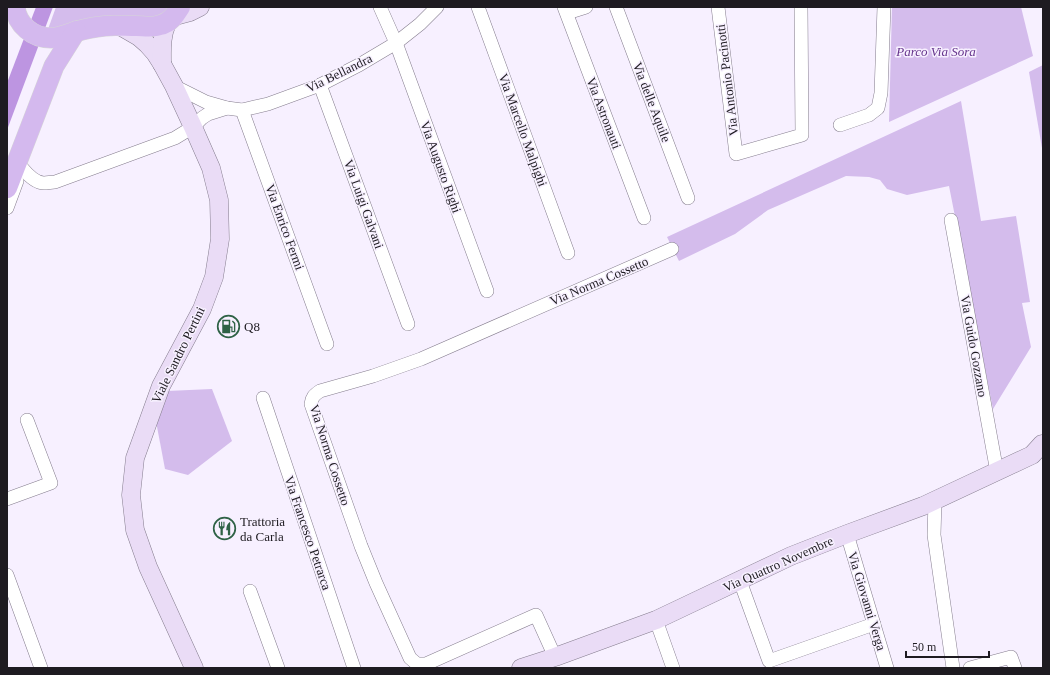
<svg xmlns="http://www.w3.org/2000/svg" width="1050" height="675" font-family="Georgia,serif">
<rect width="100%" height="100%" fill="#f7f0ff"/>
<g fill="#d4bcec">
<path d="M 56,7 L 169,7 L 159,18 L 47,32 Z"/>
<path d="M 892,7 L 1021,7 L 1033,56 L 889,122 Z"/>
<path d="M 1043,65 L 1043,154 L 1029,72 Z"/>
<path d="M 961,101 L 981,221 L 1016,216 L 1030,302 L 1022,303 L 1031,347 L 993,409 L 949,186 L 907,195 L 887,189 L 880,180 L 869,177 L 846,176 L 768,210 L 735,234 L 679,261 L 667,237 Z"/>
<path d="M 212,389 L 232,441 L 188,475 L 165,469 L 155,416 L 167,391 Z"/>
</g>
<path fill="#bd95e1" d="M 36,7 L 53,7 L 7,130 L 7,83 Z"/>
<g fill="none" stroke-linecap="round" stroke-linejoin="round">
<defs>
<g id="street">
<path d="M 380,7 L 396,43 L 487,291"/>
<path d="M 478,7 L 568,253"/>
<path d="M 564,7 L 644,218"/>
<path d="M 616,7 L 688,198"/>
<path d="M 718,7 L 736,154 L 802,135 L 801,7"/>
<path d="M 567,13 L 586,7"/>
<path d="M 320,85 L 408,324"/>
<path d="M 174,86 L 206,102 L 227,108 L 242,110 L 268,104 L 320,85 L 359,65 L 396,43 L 420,24 L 437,7"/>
<path d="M 242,110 L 327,344"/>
<path d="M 840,125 L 869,115 L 878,108 L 881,93 L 884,7"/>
<path d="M 22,168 C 27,174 36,183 44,183 C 48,183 51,182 55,182 L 175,138 L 193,127 L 202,118 L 208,114 L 227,108"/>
<path d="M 7,208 L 17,181"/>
<path d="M 951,220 L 997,472"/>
<path d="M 263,398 L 354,668"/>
<path d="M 7,499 L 51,483 L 27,420"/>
<path d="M 935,501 L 934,535 L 953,668"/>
<path d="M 847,534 L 887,668"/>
<path d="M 7,575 L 41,668"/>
<path d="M 740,581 L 769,661 L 874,624"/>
<path d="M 250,591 L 278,668"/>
<path d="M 656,620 L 673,668"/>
<path d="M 555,657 L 536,615 L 426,664 L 417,664 L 410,658 L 376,583 L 361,546 L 311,404 C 312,397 314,395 320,391 L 373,376 L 421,359 L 672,249"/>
<path d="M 970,668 L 1011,657 L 1015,668"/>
</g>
<g id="secondary">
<path d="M 175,16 L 190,12 L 200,7"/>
<path d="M 120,26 L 139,37 L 147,44 L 155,53 L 162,64 L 174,86 L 193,127 L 211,168 L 219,200 L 220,239 L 214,277 L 202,309 L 161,386 L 135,458 L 131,495 L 135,530 L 148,567 L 194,668"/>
<path d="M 162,64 C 162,49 161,37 167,23"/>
<path d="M 521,668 L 555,657 L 656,620 L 791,556 L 847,534 L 923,506 L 1032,455 L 1042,444"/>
</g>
<g id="primary">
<path d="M 15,7 C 17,25 33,38 51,38 C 59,38 67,34 75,32 C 84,29 95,27 105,26 C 115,25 126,26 136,26 C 144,26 152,28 160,25 C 170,23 175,15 180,7"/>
<path d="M 7,188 L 54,66 L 76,31"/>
</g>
</defs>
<use href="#street" stroke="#857d8e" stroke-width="14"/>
<use href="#secondary" stroke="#857d8e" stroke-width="19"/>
<use href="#primary" stroke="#d6d6d7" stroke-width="21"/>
<use href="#street" stroke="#fff" stroke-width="13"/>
<use href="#secondary" stroke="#eadcf6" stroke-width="18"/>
<use href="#primary" stroke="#d4b9ee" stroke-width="20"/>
</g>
<defs>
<symbol id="fuel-ring" viewBox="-11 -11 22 22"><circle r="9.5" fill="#f7f0ff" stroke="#2f6246" stroke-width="1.5"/><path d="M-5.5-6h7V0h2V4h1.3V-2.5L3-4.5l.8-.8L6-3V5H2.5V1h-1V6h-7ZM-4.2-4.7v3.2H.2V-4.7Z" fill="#2f6246"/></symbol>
<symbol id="restaurant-ring" viewBox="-11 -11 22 22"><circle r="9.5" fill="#f7f0ff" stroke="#2f6246" stroke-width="1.5"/><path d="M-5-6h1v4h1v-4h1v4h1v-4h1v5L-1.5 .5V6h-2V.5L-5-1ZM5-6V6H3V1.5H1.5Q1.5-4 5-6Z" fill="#2f6246"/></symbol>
</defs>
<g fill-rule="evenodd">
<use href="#fuel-ring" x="216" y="314" width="25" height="25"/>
<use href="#restaurant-ring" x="212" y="516" width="25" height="25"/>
</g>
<g text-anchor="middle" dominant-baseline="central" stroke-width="3" stroke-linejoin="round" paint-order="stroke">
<g font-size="13" font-style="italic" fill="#65338c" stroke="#f7f0ff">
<text x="936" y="51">Parco Via Sora</text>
</g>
<g font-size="13" fill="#1e1b21" stroke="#f7f0ff">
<text transform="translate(339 73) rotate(-26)">Via Bellandra</text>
<text transform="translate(727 80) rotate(-97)">Via Antonio Pacinotti</text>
<text transform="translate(652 102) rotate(69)">Via delle Aquile</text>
<text transform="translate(604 113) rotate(69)">Via Astronauti</text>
<text transform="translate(523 130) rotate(70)">Via Marcello Malpighi</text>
<text transform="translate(441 167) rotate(70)">Via Augusto Righi</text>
<text transform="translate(364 204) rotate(70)">Via Luigi Galvani</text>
<text transform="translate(285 227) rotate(70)">Via Enrico Fermi</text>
<text transform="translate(599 281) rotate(-23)">Via Norma Cossetto</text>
<text transform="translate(974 346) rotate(80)">Via Guido Gozzano</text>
<text transform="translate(178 355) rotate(-64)">Viale Sandro Pertini</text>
<text transform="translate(330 455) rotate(72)">Via Norma Cossetto</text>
<text transform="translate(308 533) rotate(71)">Via Francesco Petrarca</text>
<text transform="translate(778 564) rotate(-24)">Via Quattro Novembre</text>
<text transform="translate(867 601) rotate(73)">Via Giovanni Verga</text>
</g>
<g font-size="13" fill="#1e1b21" stroke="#f7f0ff" text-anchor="start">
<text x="244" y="326">Q8</text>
<text x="240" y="521">Trattoria<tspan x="240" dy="15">da Carla</tspan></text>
</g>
</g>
<rect width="1050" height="675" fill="none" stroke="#1e1b21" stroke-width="16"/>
<path d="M906 651v6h83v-6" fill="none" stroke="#1e1b21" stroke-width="2"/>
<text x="912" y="651" font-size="12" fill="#1e1b21" stroke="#f7f0ff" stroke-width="3" paint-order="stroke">50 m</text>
</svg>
